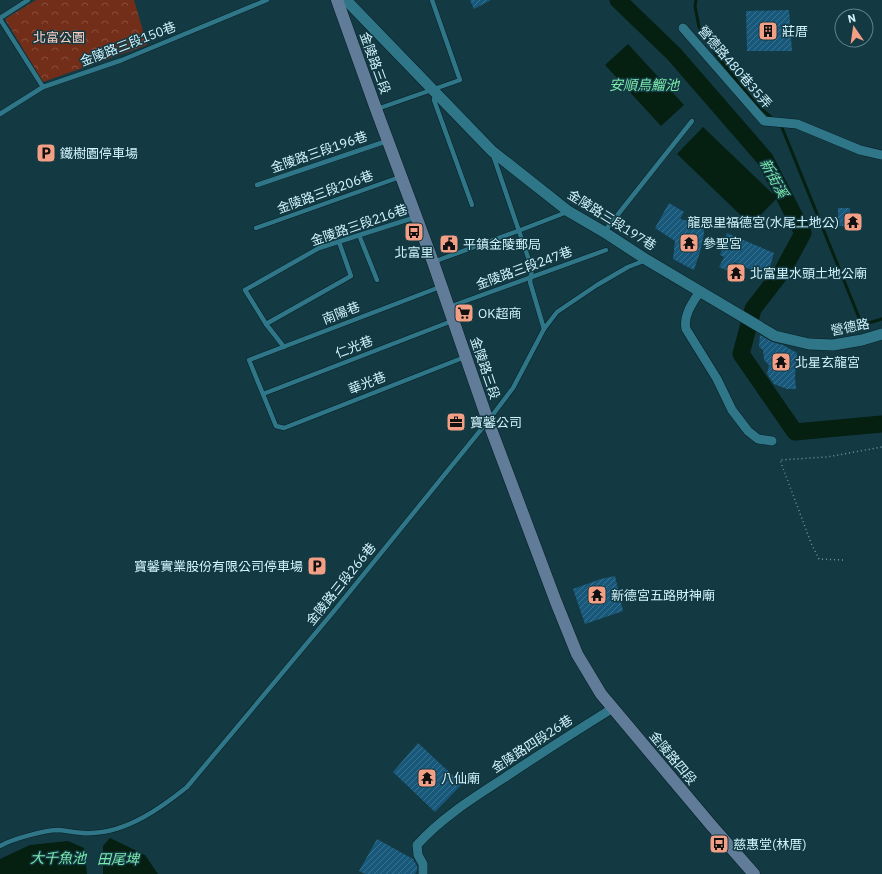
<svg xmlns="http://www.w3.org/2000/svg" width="882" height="874" font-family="'IBM Plex Sans','Noto Sans TC',sans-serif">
<defs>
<pattern id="park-crowns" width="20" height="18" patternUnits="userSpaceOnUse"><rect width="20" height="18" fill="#732e19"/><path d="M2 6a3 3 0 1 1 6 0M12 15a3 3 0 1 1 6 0" fill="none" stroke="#864d3b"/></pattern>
<pattern id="building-hatch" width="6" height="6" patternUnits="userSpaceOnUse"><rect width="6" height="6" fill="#18597b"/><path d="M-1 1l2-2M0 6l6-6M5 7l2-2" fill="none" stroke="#39718f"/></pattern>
</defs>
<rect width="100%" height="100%" fill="#133942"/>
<path fill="url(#park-crowns)" d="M 36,0 L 134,0 L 147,45 L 43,82 L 5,19 Z"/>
<g fill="#051f11">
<path d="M 628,44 L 684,105 L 661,126 L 605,65 Z"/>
<path d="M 703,127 L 777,198 L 751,225 L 677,154 Z"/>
<path d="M 110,838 L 145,855 L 158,874 L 103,874 L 103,846 Z"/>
<path d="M 68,841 L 84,848 L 87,874 L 0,874 L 0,859 L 30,845 Z"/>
</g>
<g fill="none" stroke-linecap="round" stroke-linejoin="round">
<g stroke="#051f11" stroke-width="3">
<path d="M 696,0 L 695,6 L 699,27 L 717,56 L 756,104 L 773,119"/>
<path d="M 779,124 L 781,125 L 862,325 L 882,319"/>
</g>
<path stroke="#051f11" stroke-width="17" d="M 618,0 L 674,54 L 765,159 L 803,233 L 783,270 L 753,309 L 741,354 L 795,432 L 882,424"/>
</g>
<g fill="url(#building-hatch)">
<path d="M 470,0 L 491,0 L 474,9 Z"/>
<path d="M 789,10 L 792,51 L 747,51 L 746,11 Z"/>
<path d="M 669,203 L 684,212 L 680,219 L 703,224 L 704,234 L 700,252 L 694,270 L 686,266 L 673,259 L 675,241 L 655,228 Z"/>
<rect x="838" y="208" width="12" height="18"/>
<path d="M 727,233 L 774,253 L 767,277 L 734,262 L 730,272 L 719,267 L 724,257 L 720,255 Z"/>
<path d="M 760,335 L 772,342 L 783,345 L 797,353 L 795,377 L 796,389 L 787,389 L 774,384 L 767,374 L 769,365 L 764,360 L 763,350 L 759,347 Z"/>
<path d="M 615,576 L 623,611 L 585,624 L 573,589 L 601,579 Z"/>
<path d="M 418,743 L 462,784 L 435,812 L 393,772 Z"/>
<path d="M 377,839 L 413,859 L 417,866 L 417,870 L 415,874 L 365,874 L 359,871 Z"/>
</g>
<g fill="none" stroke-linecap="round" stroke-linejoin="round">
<defs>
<g id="service">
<path d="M 0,18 L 28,0"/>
<path d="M 0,19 L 43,87"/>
<path d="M 435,95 L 434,100 L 472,205"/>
<path d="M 377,109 L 460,80 L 432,0"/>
<path d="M 0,114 L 43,87 L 122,60 L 267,0"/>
<path d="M 493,155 L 532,269 L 530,282 L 544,329"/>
<path d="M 257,185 L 387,141"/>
<path d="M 256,228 L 400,177"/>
<path d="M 604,232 L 692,121"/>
<path d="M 359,235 L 377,280"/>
<path d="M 339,242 L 351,276 L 266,324 L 245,290 L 319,248 L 416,217"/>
<path d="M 433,262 L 518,231 L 567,212"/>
<path d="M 440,287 L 249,360 L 276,426 L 284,428 L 465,357"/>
<path d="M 449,307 L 606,250"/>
<path d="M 266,324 L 284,347"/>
<path d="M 263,394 L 452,321"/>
<path d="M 0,846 C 12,839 45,830 59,830 C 70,831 81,834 92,833 C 127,832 161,808 187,787 L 334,611 L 488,421 L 513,388 L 544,329 L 557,312 L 597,285 L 628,267 L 646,260"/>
</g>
<g id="minor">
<path d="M 683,28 L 764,121 L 797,124 L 860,150 L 882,155"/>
<path d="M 700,291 C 693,302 683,315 686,329 L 717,379 L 732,410 L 748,431 L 758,439 L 772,441"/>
<path d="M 423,874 L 423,864 L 418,855 L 417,845 C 441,818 473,798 504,778 C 540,754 576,731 613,708"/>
</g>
<path id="tertiary" d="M 346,0 L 492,151 L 568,211 L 604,232 L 647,260 L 775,336 L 809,344 L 833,345 L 862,340 L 882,334"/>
<path id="secondary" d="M 337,0 L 376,109 L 433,262 L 488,421 L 556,602 L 577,654 L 601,694 L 711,825 L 754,874"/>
</defs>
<use href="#service" stroke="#081e24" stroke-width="5.5"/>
<use href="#minor" stroke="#081e24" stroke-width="10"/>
<use href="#tertiary" stroke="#081e24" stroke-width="12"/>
<use href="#secondary" stroke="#081e24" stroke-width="13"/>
<path stroke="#7498a1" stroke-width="1.5" stroke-dasharray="1 3" stroke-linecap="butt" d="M 843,560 L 819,559 L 811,543 L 780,460 L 827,457 L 882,447"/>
<use href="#service" stroke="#2f7788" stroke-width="4.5"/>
<use href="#minor" stroke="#2f7788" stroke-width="9"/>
<use href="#tertiary" stroke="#2f7788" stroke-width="11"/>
<use href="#secondary" stroke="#617c99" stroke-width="12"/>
</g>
<defs>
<symbol id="building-square" viewBox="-11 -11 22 22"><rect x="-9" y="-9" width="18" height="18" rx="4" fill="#f39f86" stroke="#133942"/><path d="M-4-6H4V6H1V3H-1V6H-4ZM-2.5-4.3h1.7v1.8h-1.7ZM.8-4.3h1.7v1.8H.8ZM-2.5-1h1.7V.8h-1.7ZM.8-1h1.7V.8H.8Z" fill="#111"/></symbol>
<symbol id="parking-square" viewBox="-11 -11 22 22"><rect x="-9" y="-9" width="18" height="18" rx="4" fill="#f39f86" stroke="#133942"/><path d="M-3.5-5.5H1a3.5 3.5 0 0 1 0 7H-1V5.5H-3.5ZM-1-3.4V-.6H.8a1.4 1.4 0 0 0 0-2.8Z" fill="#111"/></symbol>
<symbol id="temple-square" viewBox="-11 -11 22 22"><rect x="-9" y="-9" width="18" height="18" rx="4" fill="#f39f86" stroke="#133942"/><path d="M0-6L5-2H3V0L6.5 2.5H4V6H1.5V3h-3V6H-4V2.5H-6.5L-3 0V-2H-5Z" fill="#111"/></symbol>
<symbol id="bus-square" viewBox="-11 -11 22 22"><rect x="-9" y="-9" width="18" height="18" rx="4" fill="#f39f86" stroke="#133942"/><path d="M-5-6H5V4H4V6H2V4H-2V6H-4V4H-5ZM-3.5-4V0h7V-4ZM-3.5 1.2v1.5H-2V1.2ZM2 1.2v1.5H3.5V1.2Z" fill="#111"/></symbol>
<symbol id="civic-square" viewBox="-11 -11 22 22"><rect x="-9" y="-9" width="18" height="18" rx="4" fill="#f39f86" stroke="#133942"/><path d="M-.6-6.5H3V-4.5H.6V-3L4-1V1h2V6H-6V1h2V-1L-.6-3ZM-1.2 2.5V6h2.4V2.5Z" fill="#111"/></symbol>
<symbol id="supermarket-square" viewBox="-11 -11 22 22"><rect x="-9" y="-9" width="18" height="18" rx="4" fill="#f39f86" stroke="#133942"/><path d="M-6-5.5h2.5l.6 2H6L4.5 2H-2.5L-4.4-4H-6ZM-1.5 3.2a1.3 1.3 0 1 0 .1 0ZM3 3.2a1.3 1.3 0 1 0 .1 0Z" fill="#111"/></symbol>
<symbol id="office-square" viewBox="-11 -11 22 22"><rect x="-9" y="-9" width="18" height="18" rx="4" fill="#f39f86" stroke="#133942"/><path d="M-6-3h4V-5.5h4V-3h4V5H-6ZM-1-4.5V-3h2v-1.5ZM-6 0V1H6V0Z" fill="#111"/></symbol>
</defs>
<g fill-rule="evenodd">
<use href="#building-square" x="757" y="20" width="22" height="22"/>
<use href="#parking-square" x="35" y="142" width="22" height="22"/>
<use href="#temple-square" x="842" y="211" width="22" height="22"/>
<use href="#bus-square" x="403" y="221" width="22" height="22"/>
<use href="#temple-square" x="678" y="232" width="22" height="22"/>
<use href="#civic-square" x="438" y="233" width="22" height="22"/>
<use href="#temple-square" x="725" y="262" width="22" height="22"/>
<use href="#supermarket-square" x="453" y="302" width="22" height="22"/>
<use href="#temple-square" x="770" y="351" width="22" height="22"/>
<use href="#office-square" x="445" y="411" width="22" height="22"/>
<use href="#parking-square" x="306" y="555" width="22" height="22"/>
<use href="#temple-square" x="586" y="584" width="22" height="22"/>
<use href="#temple-square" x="416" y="767" width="22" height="22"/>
<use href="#bus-square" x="708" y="833" width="22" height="22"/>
</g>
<g text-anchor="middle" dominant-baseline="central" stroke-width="3" stroke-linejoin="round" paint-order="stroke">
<g font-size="13" fill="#d1f3fd" stroke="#133942" text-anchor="start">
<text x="782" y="31">莊厝</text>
<text x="60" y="153">鐵樹園停車場</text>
<text x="839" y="222" text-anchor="end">龍恩里福德宮(水尾土地公)</text>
<text x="703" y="243">參聖宮</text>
<text x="463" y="244">平鎮金陵郵局</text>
<text x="414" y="252" text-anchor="middle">北富里</text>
<text x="750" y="273">北富里水頭土地公廟</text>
<text x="478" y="313">OK超商</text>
<text x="795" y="362">北星玄龍宮</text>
<text x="470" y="422">寶馨公司</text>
<text x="303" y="566" text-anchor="end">寶馨實業股份有限公司停車場</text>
<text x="611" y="595">新德宮五路財神廟</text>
<text x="441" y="778">八仙廟</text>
<text x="733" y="844">慈惠堂(林厝)</text>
</g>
<g font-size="13" fill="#fbcec1" stroke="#133942">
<text x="59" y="37">北富公園</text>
</g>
<g font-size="13" fill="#d1f3fd" stroke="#133942">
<text transform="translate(128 44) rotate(-21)">金陵路三段150巷</text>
<text transform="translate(375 63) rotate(70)">金陵路三段</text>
<text transform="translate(735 67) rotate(49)">營德路480巷35弄</text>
<text transform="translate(319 152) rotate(-19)">金陵路三段196巷</text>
<text transform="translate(325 192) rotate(-20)">金陵路三段206巷</text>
<text transform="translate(612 220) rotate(32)">金陵路三段197巷</text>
<text transform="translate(359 225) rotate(-19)">金陵路三段216巷</text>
<text transform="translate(524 268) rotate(-20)">金陵路三段247巷</text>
<text transform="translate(341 313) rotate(-21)">南陽巷</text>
<text transform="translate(850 327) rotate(-11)">營德路</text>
<text transform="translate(354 347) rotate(-21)">仁光巷</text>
<text transform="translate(485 368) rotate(71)">金陵路三段</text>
<text transform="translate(367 383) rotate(-21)">華光巷</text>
<text transform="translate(341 584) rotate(-51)">金陵路三段266巷</text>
<text transform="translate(532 744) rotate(-33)">金陵路四段26巷</text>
<text transform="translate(673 758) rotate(50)">金陵路四段</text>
</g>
<g font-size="14" font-style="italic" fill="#7ceaab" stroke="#133942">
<text x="644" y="85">安順烏鰡池</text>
<text transform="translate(774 178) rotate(61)">新街溪</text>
<text x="58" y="858">大千魚池</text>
<text x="118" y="859">田尾埤</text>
</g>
</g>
<g transform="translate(854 28) rotate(347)"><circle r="19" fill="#133942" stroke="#5f838d"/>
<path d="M0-3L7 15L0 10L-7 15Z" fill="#f39f86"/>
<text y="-6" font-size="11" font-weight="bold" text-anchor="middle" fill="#d1f3fd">N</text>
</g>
</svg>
